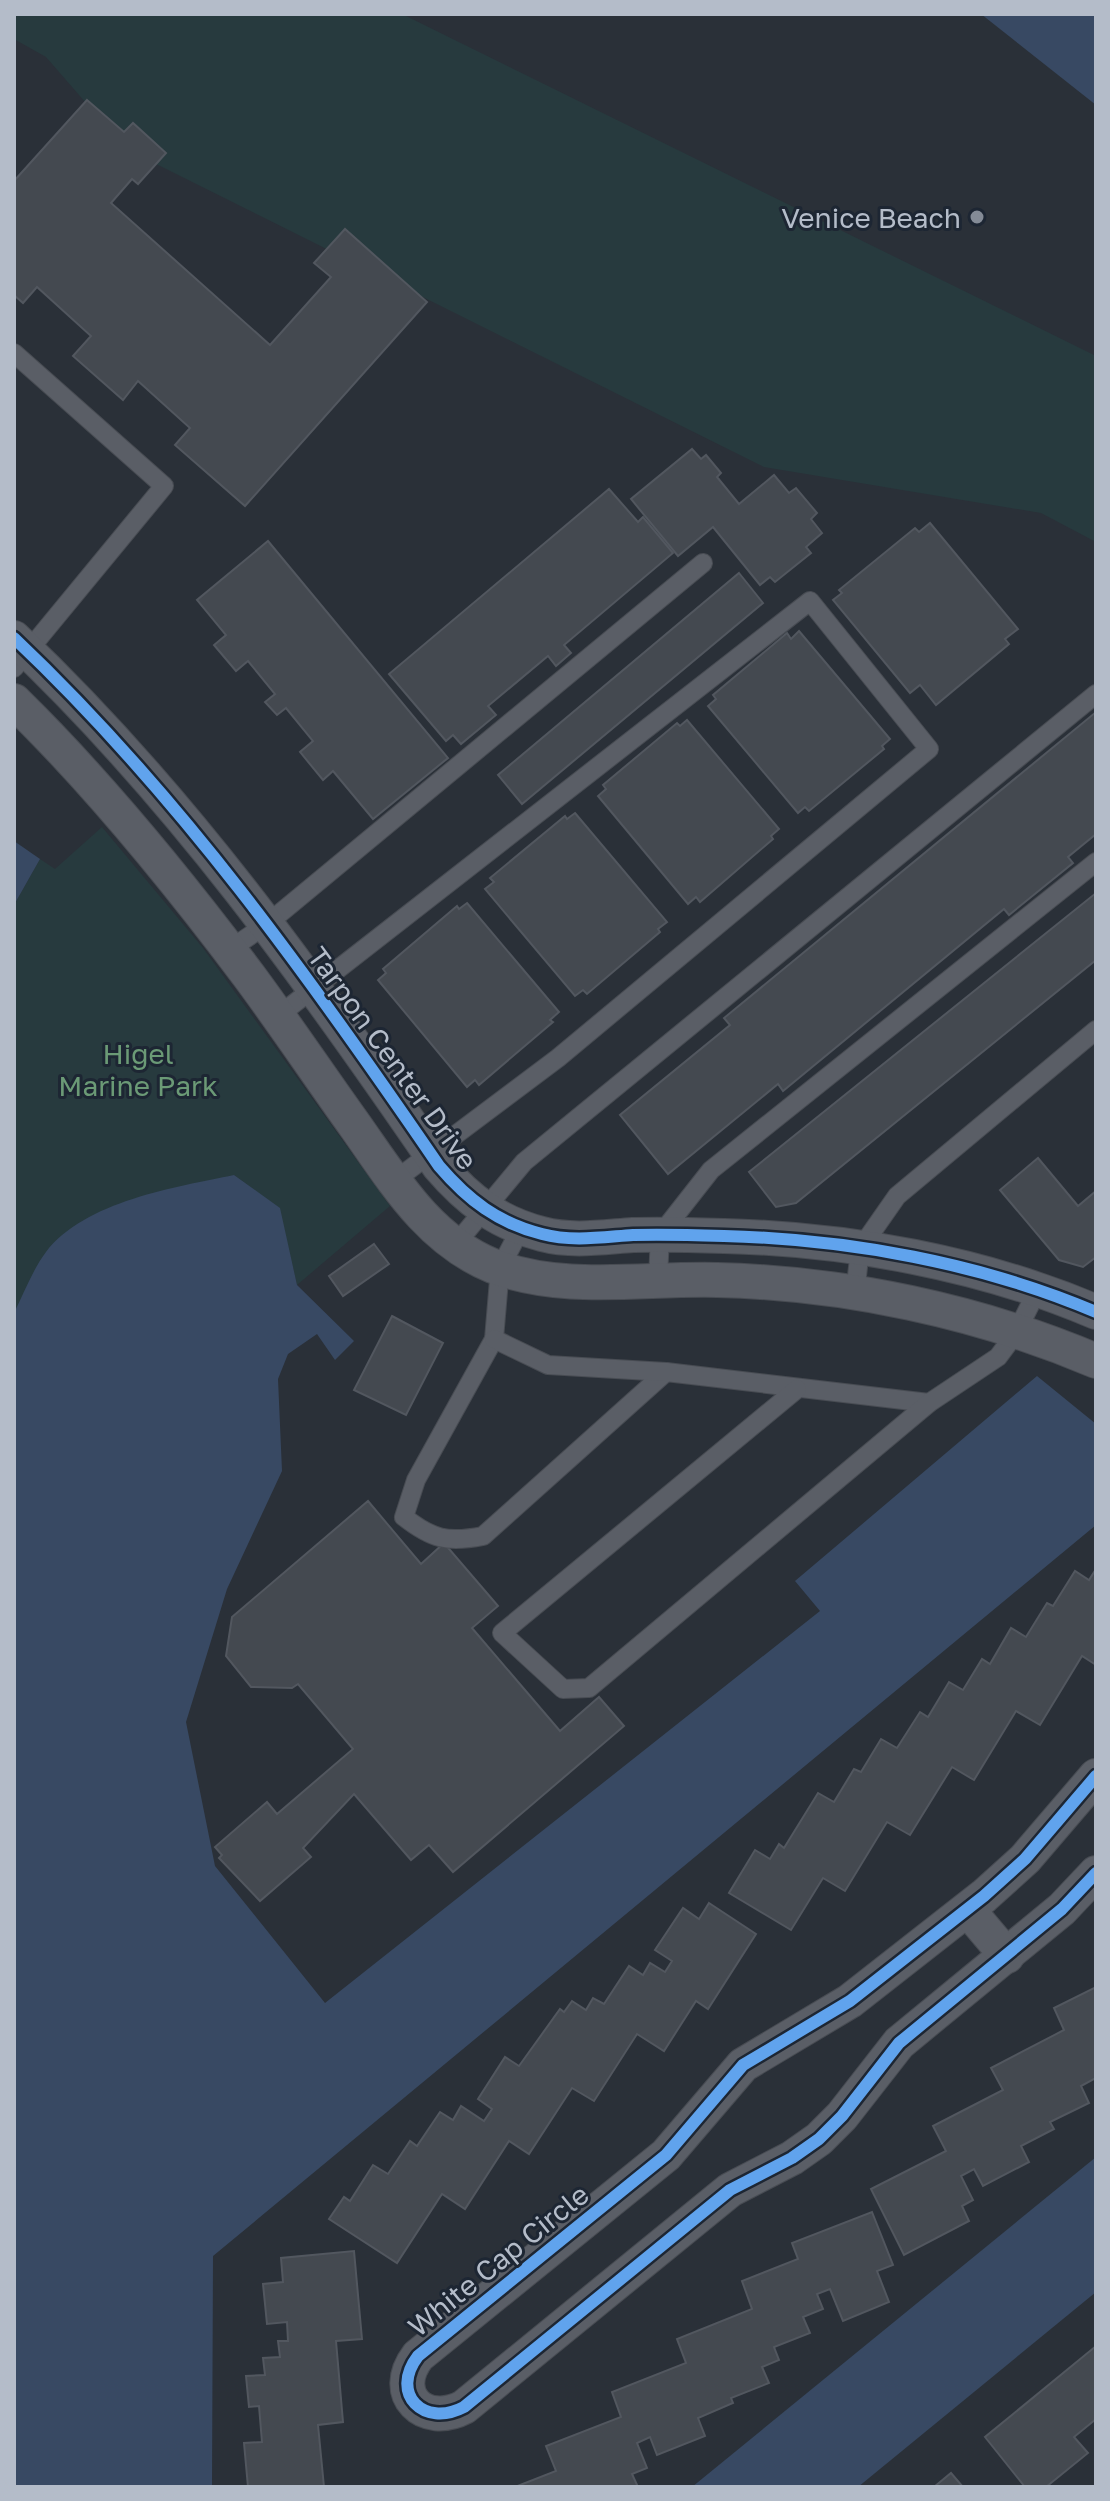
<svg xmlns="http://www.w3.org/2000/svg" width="1110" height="2501" font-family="'Golos Text',sans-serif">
<rect width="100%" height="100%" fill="#2a3038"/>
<g fill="#273a3e">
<path d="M 14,14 L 402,14 L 1096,356 L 1096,542 L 1041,513 L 764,467 L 126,149 L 46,57 L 14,39 Z"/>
<path d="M 102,827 L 203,948 L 390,1206 L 297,1285 L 279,1208 L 234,1175 L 14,1313 L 14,905 L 40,859 L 55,869 Z"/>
</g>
<g fill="#384963">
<path d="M 981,14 L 1096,14 L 1096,105 Z"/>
<path d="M 14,841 L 40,859 L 14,905 Z"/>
<path d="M 234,1175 L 280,1208 L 297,1285 L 354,1341 L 335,1360 L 317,1334 L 288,1354 L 278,1379 L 282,1471 L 227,1589 L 186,1722 L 215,1866 L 325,2003 L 820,1611 L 795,1581 L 1037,1376 L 1096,1424 L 1096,1525 L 213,2256 L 212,2487 L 14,2487 L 14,1313 C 24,1293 33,1269 46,1252 C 85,1201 176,1187 234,1175 Z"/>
<path d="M 1096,2157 L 1096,2292 L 858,2487 L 692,2487 Z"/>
</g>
<g fill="#444950" stroke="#52575f" stroke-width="2">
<path d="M 87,100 L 124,132 L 133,123 L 166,153 L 138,184 L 132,179 L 111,203 L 270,345 L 331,277 L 314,263 L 345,229 L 427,302 L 245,506 L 175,445 L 190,428 L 138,381 L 123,400 L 73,356 L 91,336 L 37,287 L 23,303 L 14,295 L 14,181 Z"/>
<path d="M 692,449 L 701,459 L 706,455 L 721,473 L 717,477 L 739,504 L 774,475 L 789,493 L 796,488 L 817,513 L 811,519 L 822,533 L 806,547 L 811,553 L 775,582 L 770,577 L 760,585 L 713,527 L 678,556 L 631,499 Z"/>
<path d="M 609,489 L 638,522 L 643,517 L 673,553 L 564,645 L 571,653 L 556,666 L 548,656 L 488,706 L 496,715 L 461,744 L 453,735 L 446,741 L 389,674 Z"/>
<path d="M 930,523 L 1018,629 L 1005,639 L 1009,644 L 936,705 L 920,685 L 910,693 L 833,600 L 842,593 L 839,590 L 915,528 L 919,532 Z"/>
<path d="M 268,541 L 448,758 L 373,819 L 333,771 L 323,780 L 300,752 L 313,741 L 286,708 L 277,715 L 265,702 L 275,694 L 248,661 L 236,671 L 214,645 L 226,635 L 197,600 Z"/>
<path d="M 739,573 L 763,603 L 522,804 L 498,775 Z"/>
<path d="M 799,631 L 890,739 L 882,746 L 884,749 L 809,811 L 805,807 L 798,813 L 708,706 L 716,699 L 713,695 L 787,633 L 791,639 Z"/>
<path d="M 1096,712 L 1096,834 L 1068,857 L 1073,863 L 1009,915 L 1004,909 L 783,1091 L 778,1084 L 668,1174 L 620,1115 L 730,1025 L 724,1018 Z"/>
<path d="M 687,720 L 779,829 L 771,836 L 773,839 L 700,902 L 696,897 L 688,904 L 598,796 L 606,789 L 603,785 L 677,723 L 680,726 Z"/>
<path d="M 575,813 L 667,922 L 658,929 L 660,932 L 587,994 L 583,990 L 575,996 L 485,889 L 494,882 L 490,878 L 565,816 L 567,819 Z"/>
<path d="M 1096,893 L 1096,960 L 796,1203 L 776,1207 L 749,1172 Z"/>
<path d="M 467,903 L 559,1012 L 550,1020 L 553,1022 L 479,1085 L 475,1080 L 467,1087 L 378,980 L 386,973 L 383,969 L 457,906 L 459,909 Z"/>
<path d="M 1038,1158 L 1078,1206 L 1096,1191 L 1096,1257 L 1083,1267 L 1059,1260 L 1000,1190 Z"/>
<path d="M 374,1244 L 389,1264 L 343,1296 L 329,1276 Z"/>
<path d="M 392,1316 L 443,1343 L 406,1415 L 354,1390 Z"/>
<path d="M 368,1501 L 421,1564 L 444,1543 L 498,1606 L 472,1628 L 560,1731 L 599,1697 L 624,1726 L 453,1872 L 429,1845 L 411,1860 L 354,1794 L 303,1848 L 311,1857 L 260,1901 L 219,1858 L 222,1855 L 215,1847 L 267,1802 L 277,1814 L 353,1749 L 298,1684 L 292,1688 L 251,1687 L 226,1656 L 232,1617 Z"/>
<path d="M 1096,1569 L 1096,1665 L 1082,1656 L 1040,1725 L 1016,1711 L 974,1780 L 952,1767 L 910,1835 L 887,1822 L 845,1891 L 823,1878 L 791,1930 L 729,1893 L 755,1850 L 770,1859 L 779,1844 L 784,1848 L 818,1793 L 834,1802 L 854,1769 L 861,1772 L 881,1739 L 897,1748 L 920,1712 L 928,1717 L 949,1682 L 963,1690 L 982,1659 L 990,1664 L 1011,1628 L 1026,1637 L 1047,1603 L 1053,1606 L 1075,1571 L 1089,1580 Z"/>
<path d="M 709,1903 L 756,1934 L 708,2009 L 696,2001 L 664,2051 L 637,2034 L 594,2101 L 572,2088 L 529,2154 L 509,2141 L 465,2209 L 442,2194 L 397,2263 L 329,2219 L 344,2197 L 350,2201 L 373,2165 L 388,2174 L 410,2141 L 417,2146 L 440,2112 L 453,2120 L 461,2106 L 484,2121 L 492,2109 L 478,2099 L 505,2057 L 519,2066 L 560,2009 L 564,2012 L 572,2001 L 586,2010 L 593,1998 L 604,2004 L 629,1966 L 643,1975 L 650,1963 L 665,1972 L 672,1961 L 655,1950 L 683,1908 L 699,1919 Z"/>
<path d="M 1096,1987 L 1096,2078 L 1081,2086 L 1089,2103 L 1050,2122 L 1054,2129 L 1021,2146 L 1029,2162 L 983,2186 L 974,2169 L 961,2176 L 973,2200 L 962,2206 L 969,2221 L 904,2255 L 871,2189 L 946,2151 L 933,2126 L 1003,2090 L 991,2068 L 1064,2030 L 1054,2008 Z"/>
<path d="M 872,2212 L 893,2265 L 877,2271 L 889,2302 L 843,2321 L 830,2289 L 817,2294 L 823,2309 L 803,2317 L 810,2333 L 774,2347 L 779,2360 L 762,2367 L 769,2383 L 731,2398 L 733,2403 L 698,2418 L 705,2436 L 657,2455 L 650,2437 L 637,2443 L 647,2468 L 632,2474 L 638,2487 L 515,2487 L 556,2471 L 546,2446 L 621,2417 L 612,2392 L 686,2363 L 677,2339 L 752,2309 L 742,2281 L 798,2259 L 792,2243 Z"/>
<path d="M 354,2251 L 362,2339 L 336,2341 L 343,2422 L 318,2425 L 324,2487 L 248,2487 L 244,2443 L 262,2442 L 259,2406 L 249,2407 L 246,2376 L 265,2375 L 263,2358 L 280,2357 L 278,2341 L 288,2341 L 287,2322 L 267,2324 L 263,2284 L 283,2282 L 281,2258 Z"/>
<path d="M 1096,2346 L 1096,2419 L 1074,2437 L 1088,2453 L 1046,2487 L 1025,2487 L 985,2437 Z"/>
<path d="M 951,2473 L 963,2487 L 934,2487 Z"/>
</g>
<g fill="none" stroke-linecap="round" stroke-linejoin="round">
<defs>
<g id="service">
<path d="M 14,353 L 164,486 L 14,668"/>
<path d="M 229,950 L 267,924 L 703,563"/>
<path d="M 278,1016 L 810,601 L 929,749 L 558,1058 L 394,1181"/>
<path d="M 521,1228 L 500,1268 L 494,1339 L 416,1480 L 404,1517 C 432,1539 447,1543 483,1536 L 666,1372"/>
<path d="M 455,1245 L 524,1162 L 1096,694"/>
<path d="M 658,1279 L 660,1235 L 711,1170 L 1096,862"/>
<path d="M 855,1294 L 860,1249 L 897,1196 L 1096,1030"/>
<path d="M 494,1339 L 548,1365 L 666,1372 L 929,1403"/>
<path d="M 797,1389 L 502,1633 L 563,1689 L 589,1688 L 929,1403 L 998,1357 L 1016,1333 L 1037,1291"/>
</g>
<g id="minor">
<path d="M 14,638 C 179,794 311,979 439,1166 C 468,1200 498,1223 542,1234 C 572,1242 603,1237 633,1235 C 663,1234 694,1235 724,1236 C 848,1239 981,1263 1096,1312"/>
<path d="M 14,701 C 100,785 177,880 249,976 C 286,1026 320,1077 356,1127 C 394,1181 429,1240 493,1266 C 563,1293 643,1278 717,1280 C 845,1283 978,1311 1096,1361"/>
<path d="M 1096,1776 L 1025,1859 L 984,1896 L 850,2001 L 743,2065 L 666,2155 L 418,2356 C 389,2394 424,2428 464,2407 L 730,2190 L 792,2158 L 819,2139 L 842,2116 L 899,2043 L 1062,1909 L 1096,1873"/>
<path d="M 968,1910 L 1007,1956"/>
</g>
</defs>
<use href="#service" stroke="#484c53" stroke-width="20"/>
<use href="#minor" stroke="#484c53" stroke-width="36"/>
<use href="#service" stroke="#5a5e66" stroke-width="18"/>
<use href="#minor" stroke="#5a5e66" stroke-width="34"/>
<defs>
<g id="cycleway">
<path d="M 14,638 C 179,794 311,979 439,1166 C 468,1200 498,1223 542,1234 C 572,1242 603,1237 633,1235 C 663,1234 694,1235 724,1236 C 848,1239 981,1263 1096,1312"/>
<path d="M 1096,1776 L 1025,1859 L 984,1896 L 850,2001 L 743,2065 L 666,2155 L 418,2356 C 389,2394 424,2428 464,2407 L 730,2190 L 792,2158 L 819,2139 L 842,2116 L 899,2043 L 1062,1909 L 1096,1873"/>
</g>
</defs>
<use href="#cycleway" stroke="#1d2633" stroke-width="17"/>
<use href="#cycleway" stroke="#60a3ed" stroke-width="12"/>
</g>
<circle fill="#848b96" stroke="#1d2633" stroke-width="3" cx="977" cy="217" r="8"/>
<g text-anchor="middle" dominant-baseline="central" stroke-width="6" stroke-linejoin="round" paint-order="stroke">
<g font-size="28" fill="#b4bcc9" stroke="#1d2633" text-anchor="end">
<text x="961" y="217">Venice Beach</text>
</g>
<g font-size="28" fill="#6b9a76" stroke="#1d2633">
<text x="138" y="1053">Higel<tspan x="138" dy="32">Marine Park</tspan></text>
</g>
<g font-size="28" fill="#b4bcc9" stroke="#1d2633">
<text transform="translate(393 1058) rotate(54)">Tarpon Center Drive</text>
<text transform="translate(498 2260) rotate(-39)">White Cap Circle</text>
</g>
</g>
<rect width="1110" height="2501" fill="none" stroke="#b4bcc9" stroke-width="32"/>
</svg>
